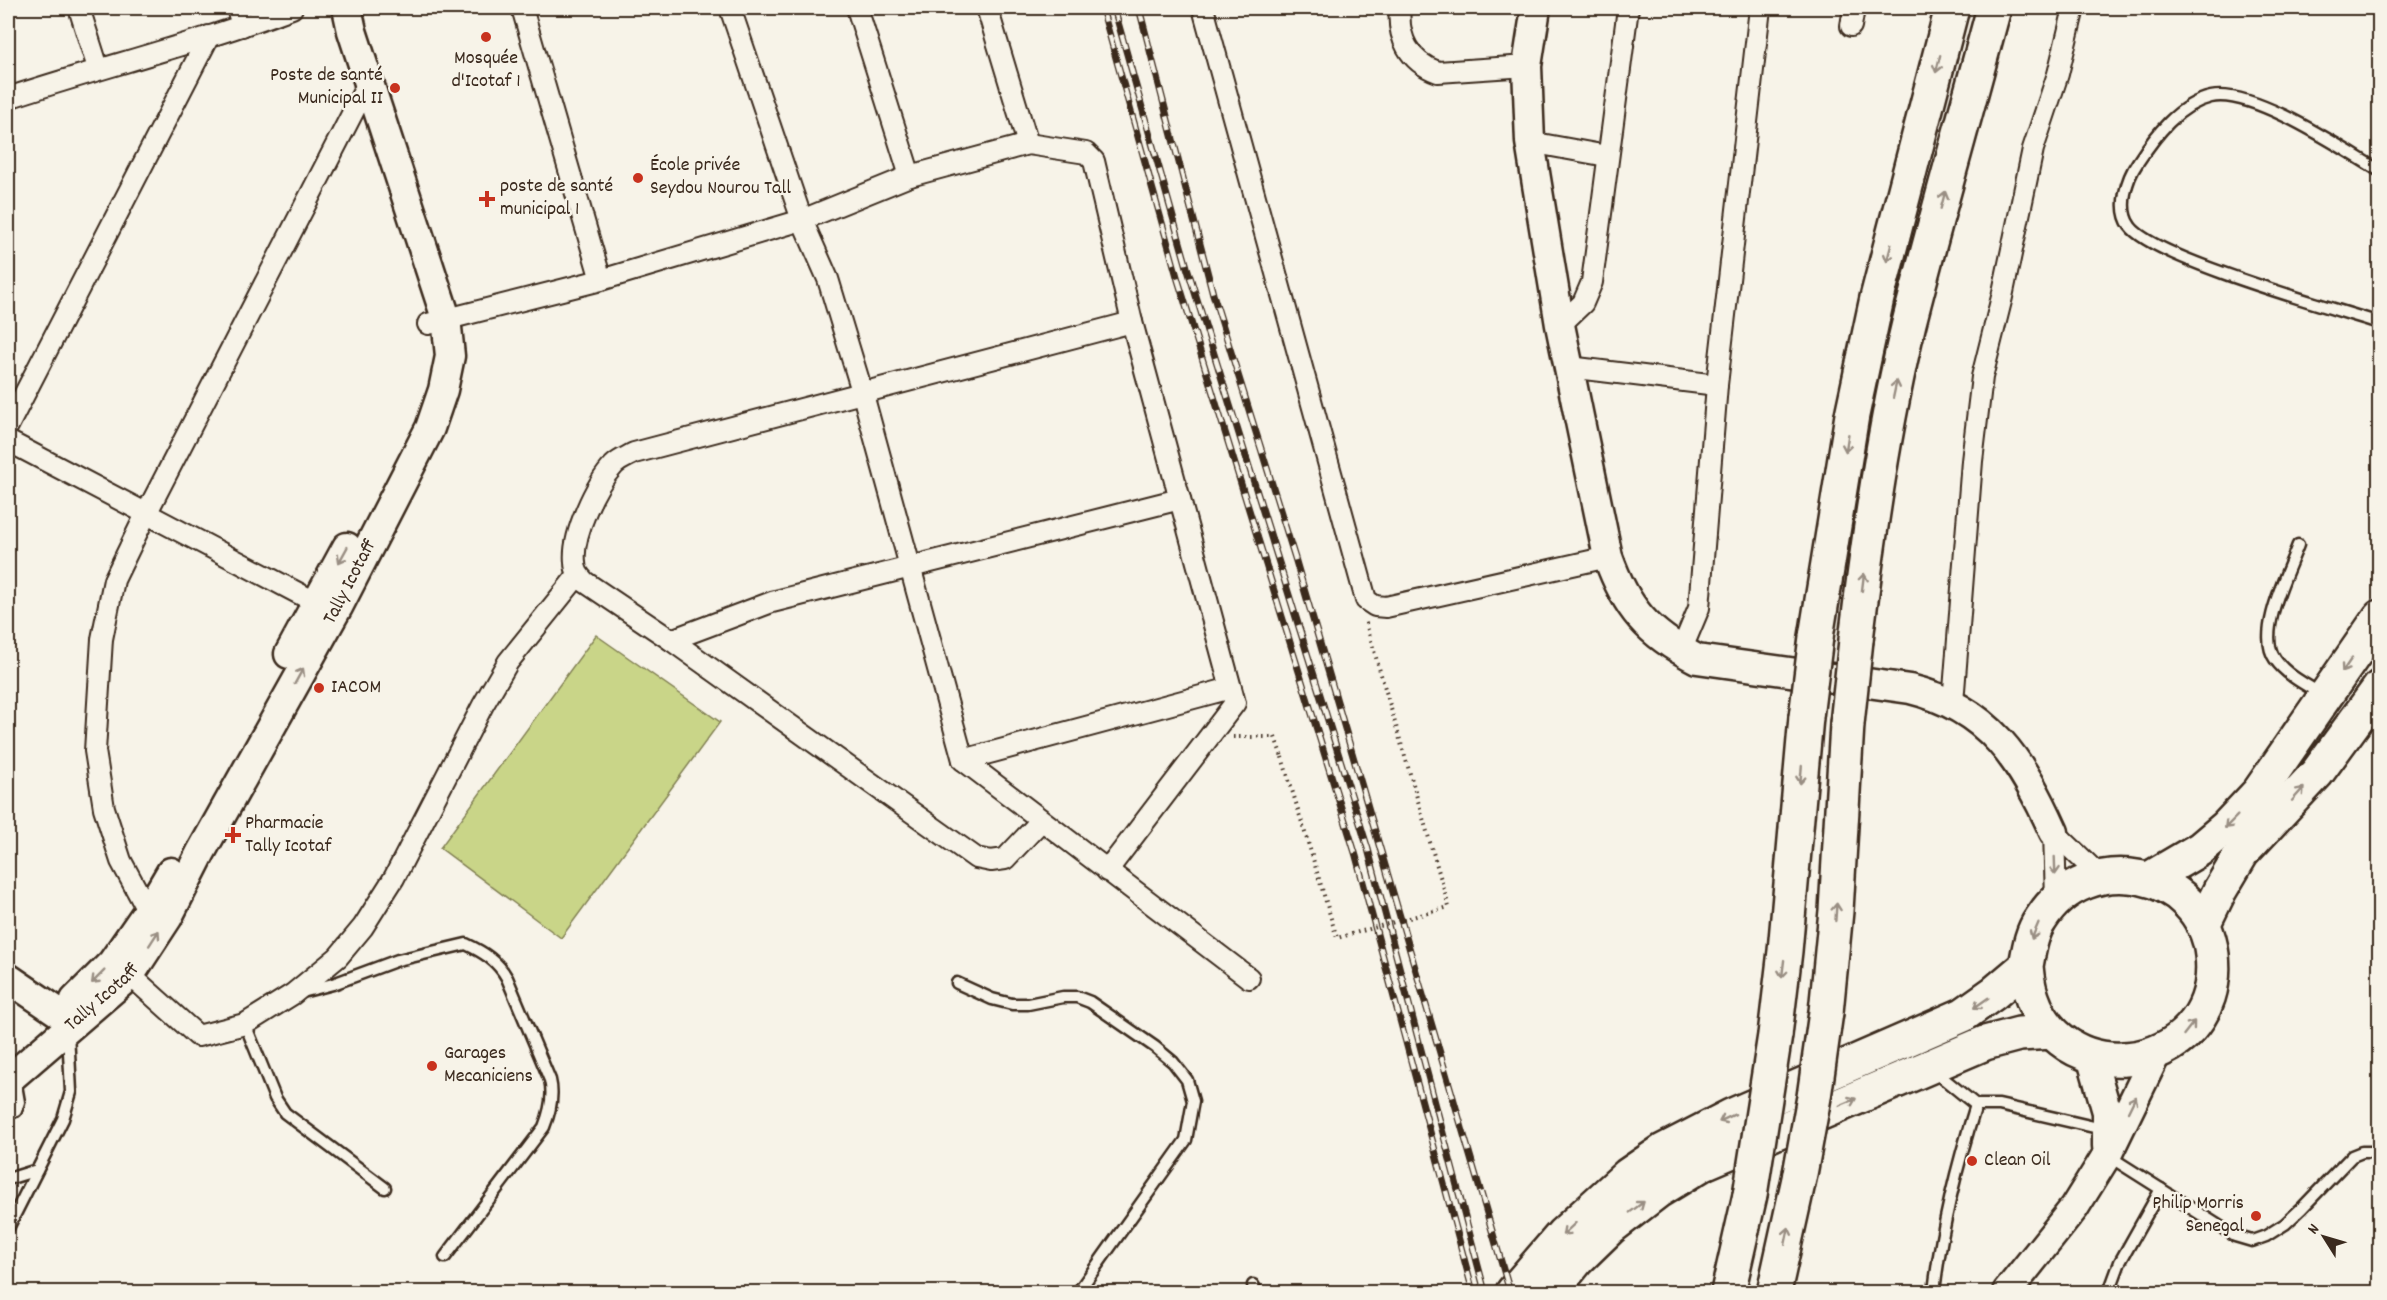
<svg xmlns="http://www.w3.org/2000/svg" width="2387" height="1300" font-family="Dekko,sans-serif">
<rect width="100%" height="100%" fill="#f7f3e8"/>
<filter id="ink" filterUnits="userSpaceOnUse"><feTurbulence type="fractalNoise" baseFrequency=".0167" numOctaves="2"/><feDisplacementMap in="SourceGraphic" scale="12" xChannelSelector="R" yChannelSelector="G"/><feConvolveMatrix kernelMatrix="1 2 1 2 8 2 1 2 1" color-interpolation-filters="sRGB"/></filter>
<g filter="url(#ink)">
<path fill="#c9d588" stroke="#828053" stroke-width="1.5" d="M 596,635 L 720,722 L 561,938 L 440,848 Z"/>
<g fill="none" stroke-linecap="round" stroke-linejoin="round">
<defs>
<g id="lane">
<path d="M 2380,171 C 2343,149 2253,88 2211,97 C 2179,104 2155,136 2138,162 C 2127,178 2117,208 2130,226 C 2152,258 2335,309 2380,323"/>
<path d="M 2298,545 C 2288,572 2256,633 2275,659 C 2286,675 2306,685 2323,695"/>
<path d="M 957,983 L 992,999 L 1012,1004 L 1028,1004 L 1063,997 L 1077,997 L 1090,1002 L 1155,1047 L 1173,1062 L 1187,1080 L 1193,1101 L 1186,1140 L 1078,1292"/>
<path d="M 302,992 L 333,984 L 398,960 L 466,944 C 483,952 498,961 507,978 L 550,1080 C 554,1096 550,1112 544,1127 L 445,1257"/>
<path d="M 245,1024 L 275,1098 L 285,1113 L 385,1188"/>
<path d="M 1933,1070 L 1976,1105 L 1999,1105 L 2107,1130"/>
<path d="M 15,1079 L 19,1102 L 16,1111"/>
<path d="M 2107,1155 L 2235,1236 L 2252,1241 L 2266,1236 L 2285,1224 L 2302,1208 L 2352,1156 L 2362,1152 L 2380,1152"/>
<path d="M 8,1179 L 37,1170"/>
<path d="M 8,1228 L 63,1119 L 71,1092 L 68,1032"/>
<path d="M 1253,1285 L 1257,1292"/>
<path d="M 1934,1292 C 1941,1229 1957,1165 1976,1105"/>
<path d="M 2109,1292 L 2120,1262 L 2161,1189"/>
</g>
<g id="street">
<path d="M 79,8 L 98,68"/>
<path d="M 237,8 L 242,26"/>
<path d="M 522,8 L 601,280"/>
<path d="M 730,8 L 802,220 L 828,279 L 862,391 L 963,760 L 1249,978"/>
<path d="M 857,8 L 910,176"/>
<path d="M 987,8 L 1028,144"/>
<path d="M 1203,8 L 1366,600 L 1375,606 L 1386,607 L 1608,557"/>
<path d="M 1400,8 C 1397,37 1409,62 1438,72 L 1527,66"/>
<path d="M 1851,26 L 1854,8"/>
<path d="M 8,98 C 102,67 199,43 292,8"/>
<path d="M 1530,142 L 1607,156"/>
<path d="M 428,324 L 601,280 L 802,220 L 910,176 L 1028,144 L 1086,153 L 1094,161 L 1132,322 L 1235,703 L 1107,871"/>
<path d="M 1560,325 L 1583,303 L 1592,282 L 1628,8"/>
<path d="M 1569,367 L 1717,385"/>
<path d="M 8,426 L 209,36"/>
<path d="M 8,441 L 317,603"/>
<path d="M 671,640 L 772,602 L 1180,499"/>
<path d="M 1681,651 L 1699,608 L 1717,385 L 1760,8"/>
<path d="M 1953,703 L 1972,461 L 1982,377 L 2002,297 L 2033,149 L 2058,74 L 2074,8"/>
<path d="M 963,760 L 1231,688"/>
<path d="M 1041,821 L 1005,859 L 991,861 L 976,858 L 671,640 L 585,582 C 579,576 575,571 575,562 C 572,535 595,485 614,465 C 619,460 627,457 634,453 L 1132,322"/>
<path d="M 2054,832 L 2056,900"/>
<path d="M 2054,832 L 2100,876"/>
<path d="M 148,911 L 121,861 L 104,808 L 95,751 L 102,639 L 114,580 L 147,512 L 368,83"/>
<path d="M 130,975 L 198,1036 L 245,1024 L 293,994 L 338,957 L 363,927 L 394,878 L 483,705 L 508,662 L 578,575"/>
</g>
<g id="secondary">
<path d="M 1536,8 L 1527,66 L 1530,142 L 1560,325 L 1608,557 C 1626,608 1648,634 1697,659 L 1910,689 C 1989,708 2022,761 2054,832"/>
<path d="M 289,654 L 347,547"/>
<path d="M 8,978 L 61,1014"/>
<path d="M 75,1000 L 112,963 L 148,911 L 171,872"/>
<path d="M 2091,1056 L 2107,1112 L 2107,1146"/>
<path id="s1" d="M 8,1080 L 130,975 L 168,917 L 201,852 L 338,607 L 430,428 L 443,390 L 450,356 L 446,318 L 352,31 L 347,8"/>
<path d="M 2007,1292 L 2074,1208 L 2107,1155 L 2157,1052"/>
</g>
<g id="highway">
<path d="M 1816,637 L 1852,415 L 1877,298 L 1952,8"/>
<path d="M 1856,640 C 1869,533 1884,427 1909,323 C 1936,217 1966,113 1994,8"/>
<path d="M 2149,879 L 2200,849 L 2226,827 L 2259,792 L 2380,617"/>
<path d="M 2203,925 L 2220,890 L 2242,853 L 2317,773 L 2380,687"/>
<path d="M 1826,1012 L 1836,911 L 1847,724"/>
<path d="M 1775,1035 L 1785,951 L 1806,717"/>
<path d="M 1513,1292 L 1563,1234 L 1628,1175 L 1663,1151 L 1731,1116 L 1963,1015 L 1994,993 L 2026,966 C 2029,950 2031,933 2041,919 C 2086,847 2202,868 2212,955 C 2226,1079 2036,1104 2026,966"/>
<path d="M 1551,1292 L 1577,1260 L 1610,1228 L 1658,1191 L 1704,1163 L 1985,1043 L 2019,1034 L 2052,1032"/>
<path d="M 1728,1292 L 1750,1195"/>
<path d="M 1774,1292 L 1800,1174"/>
</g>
</defs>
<use href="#lane" stroke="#3b2a1e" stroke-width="15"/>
<use href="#street" stroke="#3b2a1e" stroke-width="24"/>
<use href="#secondary" stroke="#3b2a1e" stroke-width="33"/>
<use href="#highway" stroke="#3b2a1e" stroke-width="38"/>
<path stroke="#3b2a1e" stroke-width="4" stroke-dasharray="1.5 4.5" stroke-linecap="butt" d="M 1233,737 L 1275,737 L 1282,757"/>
<use href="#lane" stroke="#f7f3e8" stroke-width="10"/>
<use href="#street" stroke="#f7f3e8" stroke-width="20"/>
<use href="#secondary" stroke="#f7f3e8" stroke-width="28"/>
<use href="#highway" stroke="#f7f3e8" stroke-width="33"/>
<defs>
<g id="rail">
<path d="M 1102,8 L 1178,280 L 1356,856 L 1473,1292"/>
<path d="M 1114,8 L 1187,267 L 1368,849 L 1485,1292"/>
<path d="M 1139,8 L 1213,294 L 1295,558 L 1510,1292"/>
</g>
</defs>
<use href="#rail" stroke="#3b2a1e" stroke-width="7"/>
<use href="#rail" stroke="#f7f3e8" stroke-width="4.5" stroke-dasharray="14" stroke-linecap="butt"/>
<defs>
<g id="highway-bridge">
<path d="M 1806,717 L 1816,637"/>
<path d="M 1847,724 L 1856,640"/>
<path d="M 1800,1174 L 1814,1097 L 1826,1012"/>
<path d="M 1750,1195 L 1775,1035"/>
</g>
</defs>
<use href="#highway-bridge" stroke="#3b2a1e" stroke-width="38" stroke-linecap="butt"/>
<path stroke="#3b2a1e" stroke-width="4" stroke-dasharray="1.5 4.5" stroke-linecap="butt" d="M 1282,757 L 1337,938 L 1449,907 L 1365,620"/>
<use href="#highway-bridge" stroke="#f7f3e8" stroke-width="33"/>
</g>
<defs><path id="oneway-shaft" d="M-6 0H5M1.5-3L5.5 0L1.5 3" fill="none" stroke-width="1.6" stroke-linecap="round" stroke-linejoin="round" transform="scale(1.5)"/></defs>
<g stroke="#998e83">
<use href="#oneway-shaft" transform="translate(1938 64) rotate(104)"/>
<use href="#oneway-shaft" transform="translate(1943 200) rotate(-75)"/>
<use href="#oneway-shaft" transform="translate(1889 253) rotate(105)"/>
<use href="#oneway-shaft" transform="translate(1895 389) rotate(-78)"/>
<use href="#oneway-shaft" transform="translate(1847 443) rotate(99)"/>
<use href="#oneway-shaft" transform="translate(343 555) rotate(119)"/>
<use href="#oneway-shaft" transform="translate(1863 582) rotate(-83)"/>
<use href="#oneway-shaft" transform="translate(2347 665) rotate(124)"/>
<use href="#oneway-shaft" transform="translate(299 676) rotate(-61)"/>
<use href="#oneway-shaft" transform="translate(1801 775) rotate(95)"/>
<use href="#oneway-shaft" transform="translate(2298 794) rotate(-48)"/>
<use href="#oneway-shaft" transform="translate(2231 822) rotate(135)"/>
<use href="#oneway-shaft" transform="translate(2055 866) rotate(88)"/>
<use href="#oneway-shaft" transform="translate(1836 912) rotate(-86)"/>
<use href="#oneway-shaft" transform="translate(2035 931) rotate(113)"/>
<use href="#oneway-shaft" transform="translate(154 938) rotate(-57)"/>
<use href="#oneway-shaft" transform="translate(1783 969) rotate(97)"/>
<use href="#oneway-shaft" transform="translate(98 977) rotate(135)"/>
<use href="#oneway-shaft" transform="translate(1981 1003) rotate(145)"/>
<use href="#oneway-shaft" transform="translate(2189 1028) rotate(-52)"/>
<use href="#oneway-shaft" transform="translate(1848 1102) rotate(-23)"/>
<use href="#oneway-shaft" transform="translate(2132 1104) rotate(-64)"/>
<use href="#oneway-shaft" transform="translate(1727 1118) rotate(155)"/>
<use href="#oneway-shaft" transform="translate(1637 1207) rotate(-37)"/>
<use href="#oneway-shaft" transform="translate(1569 1229) rotate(137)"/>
<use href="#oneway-shaft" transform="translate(1787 1236) rotate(-78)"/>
</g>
</g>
<g fill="#c8321e" stroke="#f7f3e8" stroke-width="2">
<circle cx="486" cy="37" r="6"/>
<circle cx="395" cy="88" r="6"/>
<circle cx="638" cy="178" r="6"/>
<path d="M484 190h6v6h6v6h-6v6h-6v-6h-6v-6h6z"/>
<circle cx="319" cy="688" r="6"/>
<path d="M230 826h6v6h6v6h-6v6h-6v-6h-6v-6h6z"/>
<circle cx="432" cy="1066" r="6"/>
<circle cx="1972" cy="1161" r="6"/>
<circle cx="2256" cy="1216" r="6"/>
</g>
<g text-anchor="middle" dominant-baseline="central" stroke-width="5" stroke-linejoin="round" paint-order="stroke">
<g font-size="20" fill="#3b2a1e" stroke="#f7f3e8" text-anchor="start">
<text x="486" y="59" text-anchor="middle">Mosquée<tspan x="486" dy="23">d'Icotaf 1</tspan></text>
<text x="383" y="76" text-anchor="end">Poste de santé<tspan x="383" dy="23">Municipal II</tspan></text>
<text x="650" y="166">École privée<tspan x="650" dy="23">Seydou Nourou Tall</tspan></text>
<text x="500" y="187">poste de santé<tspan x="500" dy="23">municipal 1</tspan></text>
<text x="331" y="688">IACOM</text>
<text x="245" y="824">Pharmacie<tspan x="245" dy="23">Tally Icotaf</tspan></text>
<text x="444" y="1054">Garages<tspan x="444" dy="23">Mecaniciens</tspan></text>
<text x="1984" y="1161">Clean Oil</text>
<text x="2244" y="1204" text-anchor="end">Philip Morris<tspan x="2244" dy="23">Senegal</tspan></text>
</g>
<g font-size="20" fill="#3b2a1e" stroke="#f7f3e8">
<text stroke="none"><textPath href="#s1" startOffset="612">Tally Icotaff</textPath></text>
<text stroke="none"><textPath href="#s1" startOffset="126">Tally Icotaff</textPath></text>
</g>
</g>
<rect width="2387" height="1300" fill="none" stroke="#f7f3e8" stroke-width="30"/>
<rect x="15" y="15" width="2357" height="1270" fill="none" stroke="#3b2a1e" stroke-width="2" filter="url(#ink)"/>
<g transform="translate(2324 1237) rotate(307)" stroke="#f7f3e8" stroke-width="4.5" paint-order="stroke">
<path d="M0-4.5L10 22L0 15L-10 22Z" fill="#3b2a1e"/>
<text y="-9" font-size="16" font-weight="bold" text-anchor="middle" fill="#3b2a1e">N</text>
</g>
</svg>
